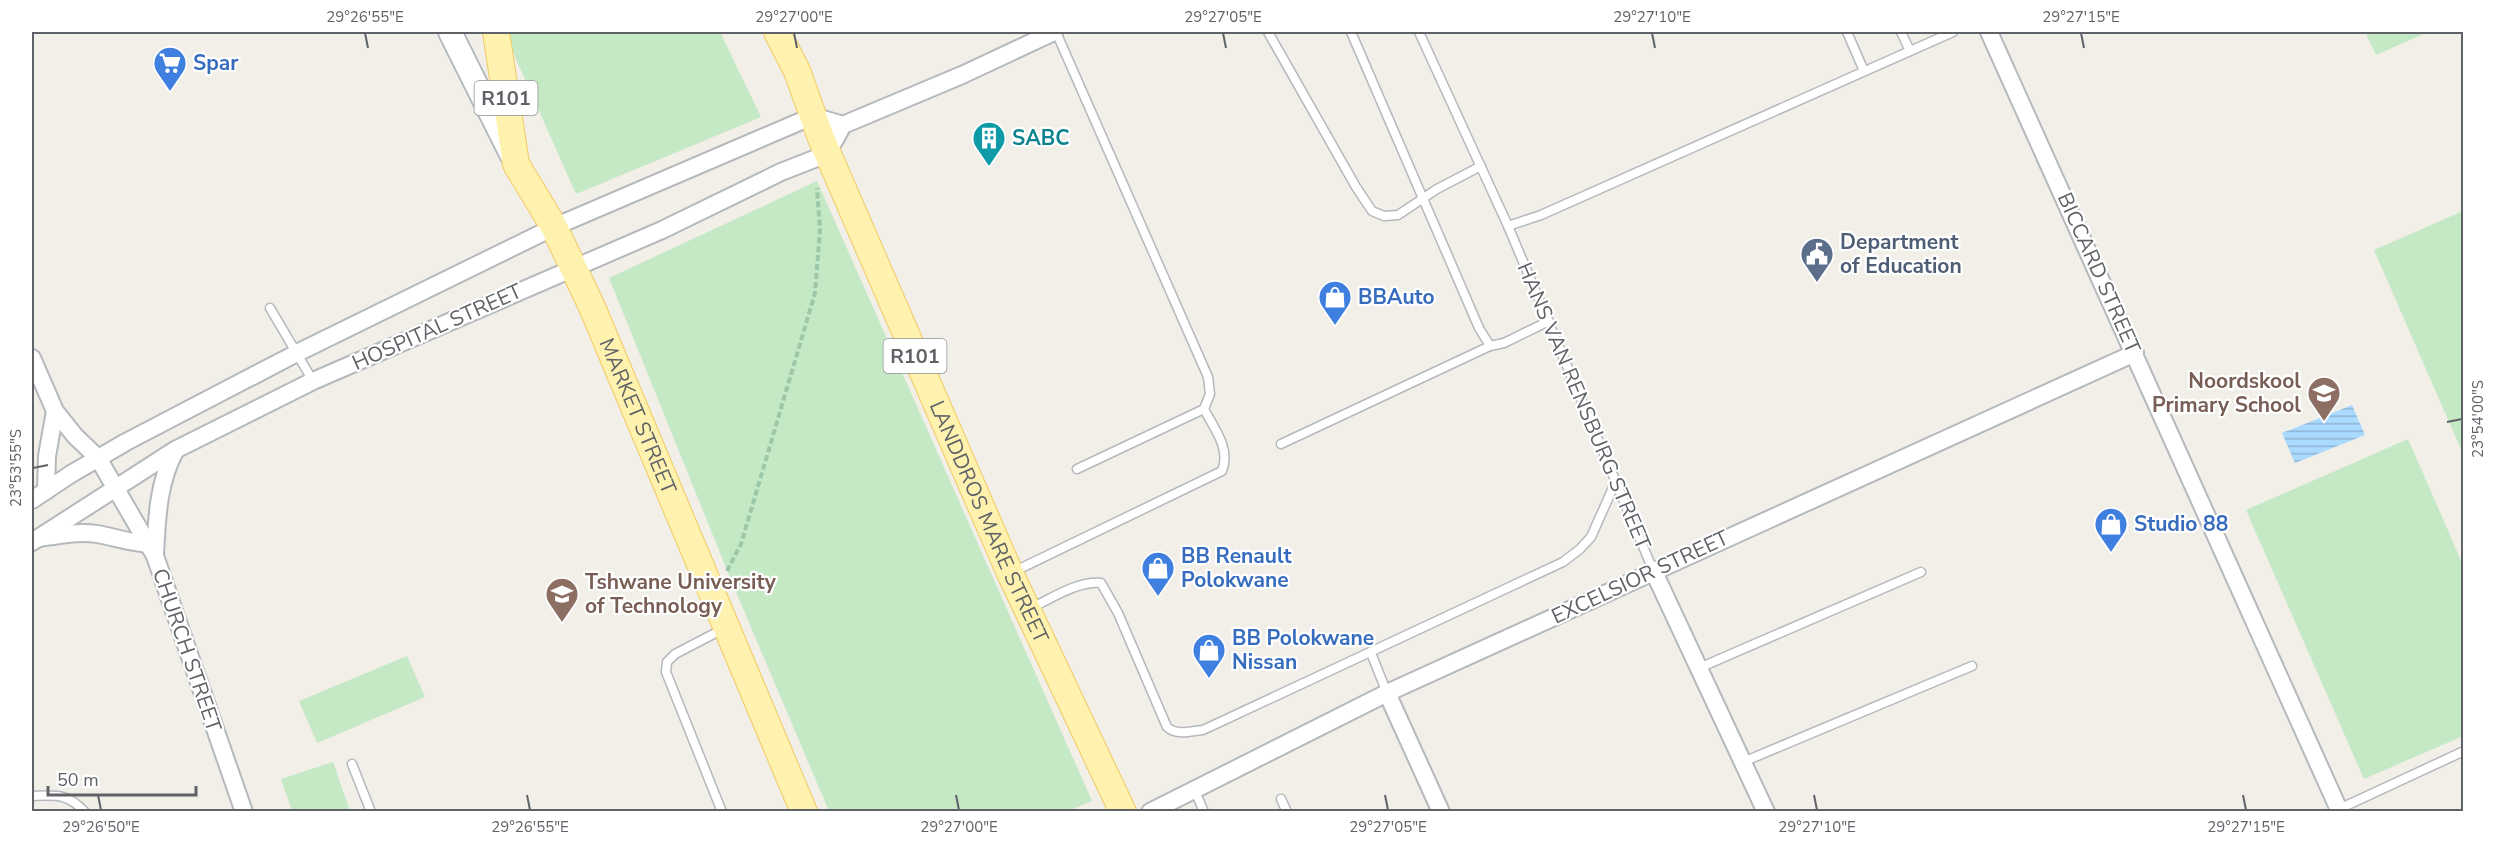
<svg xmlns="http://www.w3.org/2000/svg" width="2495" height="843" font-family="'Nunito Sans',sans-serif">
<defs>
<pattern id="water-rules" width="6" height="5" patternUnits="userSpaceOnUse" patternTransform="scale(1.5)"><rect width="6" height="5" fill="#aadaff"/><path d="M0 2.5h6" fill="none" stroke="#8eb4d2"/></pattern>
</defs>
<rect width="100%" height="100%" fill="#f1efe8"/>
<g fill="#c5e8c5">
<path d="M 510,32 L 720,32 L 761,117 L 576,194 L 508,41 Z"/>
<path d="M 2365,32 L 2428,32 L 2376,55 Z"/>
<path d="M 817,181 L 1092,801 L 1068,811 L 829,811 L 733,585 L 609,278 Z"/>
<path d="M 2463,211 L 2463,454 L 2374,250 Z"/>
<path d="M 2408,439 L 2463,565 L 2463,736 L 2364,779 L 2246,510 Z"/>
<path d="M 407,656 L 425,697 L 317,743 L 299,701 Z"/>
<path d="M 333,762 L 350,811 L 292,811 L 281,779 Z"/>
</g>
<path fill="url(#water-rules)" d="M 2352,405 L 2365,435 L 2295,463 L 2282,433 Z"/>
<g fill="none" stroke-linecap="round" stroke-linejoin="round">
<defs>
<g id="service">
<path d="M 1056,32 L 1208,377 L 1210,394 L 1204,409 L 1077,469"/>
<path d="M 1268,32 L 1356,187 L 1372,211 L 1384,216 L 1398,215 L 1437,189 L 1481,166"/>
<path d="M 1351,32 L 1479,328 L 1490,346 L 1504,343 L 1549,321"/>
<path d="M 1419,32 L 1508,226 L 1653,570"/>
<path d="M 1847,32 L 1864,71"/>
<path d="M 1901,32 L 1910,51"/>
<path d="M 1508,226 L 1541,215 L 1953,32"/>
<path d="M 270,308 L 313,381"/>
<path d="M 1281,444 L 1490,346"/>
<path d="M 1013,572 L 1222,471 C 1231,449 1214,428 1204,409"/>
<path d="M 1029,609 C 1051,599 1076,581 1101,583 L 1118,613 L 1167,727 C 1177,736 1191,731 1203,730 L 1563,562 L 1580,549 L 1591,537 L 1616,481"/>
<path d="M 1371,653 L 1387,693"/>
<path d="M 1699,668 L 1921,572"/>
<path d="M 1743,762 L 1972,666"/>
<path d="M 352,764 L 371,812"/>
<path d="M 1195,791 L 1204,812"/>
<path d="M 32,796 C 56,795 67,793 85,812"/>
<path d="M 1281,799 L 1287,812"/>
<path d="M 2339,809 L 2464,751"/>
<path d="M 722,812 L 666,672 L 667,662 L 675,654 L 725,628"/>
</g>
<g id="minor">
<path d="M 1989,32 L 2340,812"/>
<path d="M 32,358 L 55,411 L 75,436 L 98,458 L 155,556 L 244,812"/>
<path d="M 46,491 L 47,456 L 55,411"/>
<path d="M 32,500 L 71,474 L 126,442 L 297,353 L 554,227 L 813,116 L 843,125"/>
<path d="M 40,538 C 59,535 79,531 97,534 C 115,537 130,543 149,544"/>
<path d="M 32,542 L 175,450 L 313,381 L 662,230 L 781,172 L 827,154 L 843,125 L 962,75 L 1054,32"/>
<path d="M 155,554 C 157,518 158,483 175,451"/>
<path d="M 1653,570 L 1766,812"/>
<path d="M 1387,693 L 1441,812"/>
<path d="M 1150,812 L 1387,693 L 2135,353"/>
</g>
<path id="secondary" d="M 450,32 L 511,154"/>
<g id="primary">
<path id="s1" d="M 496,32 L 516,164 L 554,227 L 592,307 L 804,812"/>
<path id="s2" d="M 777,32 L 797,71 L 821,138 L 1010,573 L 1123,812"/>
</g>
</defs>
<use href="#service" stroke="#b5b8bc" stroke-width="11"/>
<use href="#minor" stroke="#b5b8bc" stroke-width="20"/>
<use href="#secondary" stroke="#b6babf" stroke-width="26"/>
<use href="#primary" stroke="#f2c960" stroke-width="28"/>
<path stroke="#9cc7a9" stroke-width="4" stroke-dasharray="6 3" stroke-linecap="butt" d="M 727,571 L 741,544 L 815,293 L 820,230 L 817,188"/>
<use href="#service" stroke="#fff" stroke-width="8"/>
<use href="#minor" stroke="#fff" stroke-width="16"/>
<use href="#secondary" stroke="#fff" stroke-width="22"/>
<use href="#primary" stroke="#fff2af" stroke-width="26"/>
</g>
<path fill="none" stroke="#5f6368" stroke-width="2" d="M 365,33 L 368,48M 794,33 L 797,48M 1223,33 L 1226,48M 1652,33 L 1655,48M 2081,33 L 2084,48M 2447,422 L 2462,419M 33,468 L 48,465M 98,795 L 101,810M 527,795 L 530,810M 956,795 L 959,810M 1385,795 L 1388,810M 1814,795 L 1817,810M 2243,795 L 2246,810"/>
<defs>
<symbol id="supermarket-pin" viewBox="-11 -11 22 30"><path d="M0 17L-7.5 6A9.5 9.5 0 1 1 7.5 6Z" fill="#3f7fe0" stroke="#fff"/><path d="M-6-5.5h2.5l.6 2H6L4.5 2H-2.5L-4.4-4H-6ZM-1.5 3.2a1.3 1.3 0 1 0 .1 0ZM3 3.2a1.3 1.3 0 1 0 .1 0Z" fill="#fff"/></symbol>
<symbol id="building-pin" viewBox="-11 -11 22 30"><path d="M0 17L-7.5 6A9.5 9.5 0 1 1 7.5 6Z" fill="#0f9aa8" stroke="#fff"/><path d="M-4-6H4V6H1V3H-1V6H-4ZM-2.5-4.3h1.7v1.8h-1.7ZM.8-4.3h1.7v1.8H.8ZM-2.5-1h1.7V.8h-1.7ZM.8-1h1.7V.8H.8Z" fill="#fff"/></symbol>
<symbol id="civic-pin" viewBox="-11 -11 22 30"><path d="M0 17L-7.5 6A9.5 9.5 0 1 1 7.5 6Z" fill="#5c6f8a" stroke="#fff"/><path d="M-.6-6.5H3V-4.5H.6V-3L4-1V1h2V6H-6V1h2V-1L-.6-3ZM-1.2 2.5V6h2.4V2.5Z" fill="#fff"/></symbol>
<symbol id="shop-pin" viewBox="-11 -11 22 30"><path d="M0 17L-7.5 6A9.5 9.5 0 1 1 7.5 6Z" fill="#3f7fe0" stroke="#fff"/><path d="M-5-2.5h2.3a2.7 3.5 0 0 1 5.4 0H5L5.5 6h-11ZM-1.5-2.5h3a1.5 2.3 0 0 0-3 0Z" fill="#fff"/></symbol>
<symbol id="school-pin" viewBox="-11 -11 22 30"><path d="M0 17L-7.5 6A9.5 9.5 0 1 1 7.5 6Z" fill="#8d6e63" stroke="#fff"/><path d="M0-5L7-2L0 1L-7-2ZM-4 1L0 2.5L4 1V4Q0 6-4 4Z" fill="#fff"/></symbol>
<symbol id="university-pin" viewBox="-11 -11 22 30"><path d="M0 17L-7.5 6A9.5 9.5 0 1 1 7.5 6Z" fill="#8d6e63" stroke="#fff"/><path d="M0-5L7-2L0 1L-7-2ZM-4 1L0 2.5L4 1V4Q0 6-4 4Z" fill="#fff"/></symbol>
</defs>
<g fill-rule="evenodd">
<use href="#supermarket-pin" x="151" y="44" width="38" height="52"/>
<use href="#building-pin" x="970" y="119" width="38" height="52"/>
<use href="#civic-pin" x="1798" y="235" width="38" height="52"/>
<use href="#shop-pin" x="1316" y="278" width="38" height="52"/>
<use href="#school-pin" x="2305" y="374" width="38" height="52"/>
<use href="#shop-pin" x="2092" y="505" width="38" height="52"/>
<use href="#shop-pin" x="1139" y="549" width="38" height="52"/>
<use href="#university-pin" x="543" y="575" width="38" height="52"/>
<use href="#shop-pin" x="1190" y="631" width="38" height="52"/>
</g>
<g text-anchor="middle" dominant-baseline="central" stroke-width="4.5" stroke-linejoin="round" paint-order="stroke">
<g fill="#fff" stroke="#8f9295" stroke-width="1.5">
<rect x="474.5" y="81" width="63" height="34" rx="4.5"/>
<rect x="883.5" y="339" width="63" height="34" rx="4.5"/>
</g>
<g font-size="20" font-weight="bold" fill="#5f6368">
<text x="506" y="98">R101</text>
<text x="915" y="356">R101</text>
</g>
<g font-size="21" font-weight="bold" fill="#366cbe" stroke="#fff" text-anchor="start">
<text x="193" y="63">Spar</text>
<text x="1358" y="297">BBAuto</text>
<text x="2134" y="524">Studio 88</text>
<text x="1181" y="556">BB Renault<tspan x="1181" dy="24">Polokwane</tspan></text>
<text x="1232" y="638">BB Polokwane<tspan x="1232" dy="24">Nissan</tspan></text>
</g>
<g font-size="21" font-weight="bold" fill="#0d838f" stroke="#fff" text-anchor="start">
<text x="1012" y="138">SABC</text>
</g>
<g font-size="21" font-weight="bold" fill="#4e5e75" stroke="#fff" text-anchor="start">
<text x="1840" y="242">Department<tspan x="1840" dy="24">of Education</tspan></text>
</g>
<g font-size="21" fill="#5f6368" stroke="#fff">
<text transform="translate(2099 273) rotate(66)">BICCARD STREET</text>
<text transform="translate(437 327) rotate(-24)">HOSPITAL STREET</text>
<text transform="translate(1584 406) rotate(67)">HANS VAN RENSBURG STREET</text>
<text stroke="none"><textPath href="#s1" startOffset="414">MARKET STREET</textPath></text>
<text stroke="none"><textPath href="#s2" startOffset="534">LANDDROS MARE STREET</textPath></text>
<text transform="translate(1640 577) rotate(-25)">EXCELSIOR STREET</text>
<text transform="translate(187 650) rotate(71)">CHURCH STREET</text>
</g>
<g font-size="21" font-weight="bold" fill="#785e54" stroke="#fff" text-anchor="end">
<text x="2301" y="381">Noordskool<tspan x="2301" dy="24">Primary School</tspan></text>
<text x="585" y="582" text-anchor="start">Tshwane University<tspan x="585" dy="24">of Technology</tspan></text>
</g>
</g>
<rect width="2495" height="843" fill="none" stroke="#ffffff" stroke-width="66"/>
<path d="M48 786v9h148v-9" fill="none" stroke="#5f6368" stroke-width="3"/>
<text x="57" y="786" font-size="18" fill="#5f6368" stroke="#ffffff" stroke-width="4.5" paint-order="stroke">50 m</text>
<rect x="33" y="33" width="2429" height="777" fill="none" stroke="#5f6368" stroke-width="2"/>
<g font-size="15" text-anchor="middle" fill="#5f6368">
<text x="365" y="22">29°26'55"E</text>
<text x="794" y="22">29°27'00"E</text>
<text x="1223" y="22">29°27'05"E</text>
<text x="1652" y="22">29°27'10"E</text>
<text x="2081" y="22">29°27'15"E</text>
<text transform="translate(2478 419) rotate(-90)" y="5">23°54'00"S</text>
<text transform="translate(16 468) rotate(-90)" y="5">23°53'55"S</text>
<text x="101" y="832">29°26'50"E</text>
<text x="530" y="832">29°26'55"E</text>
<text x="959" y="832">29°27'00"E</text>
<text x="1388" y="832">29°27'05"E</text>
<text x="1817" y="832">29°27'10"E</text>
<text x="2246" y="832">29°27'15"E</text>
</g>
</svg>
